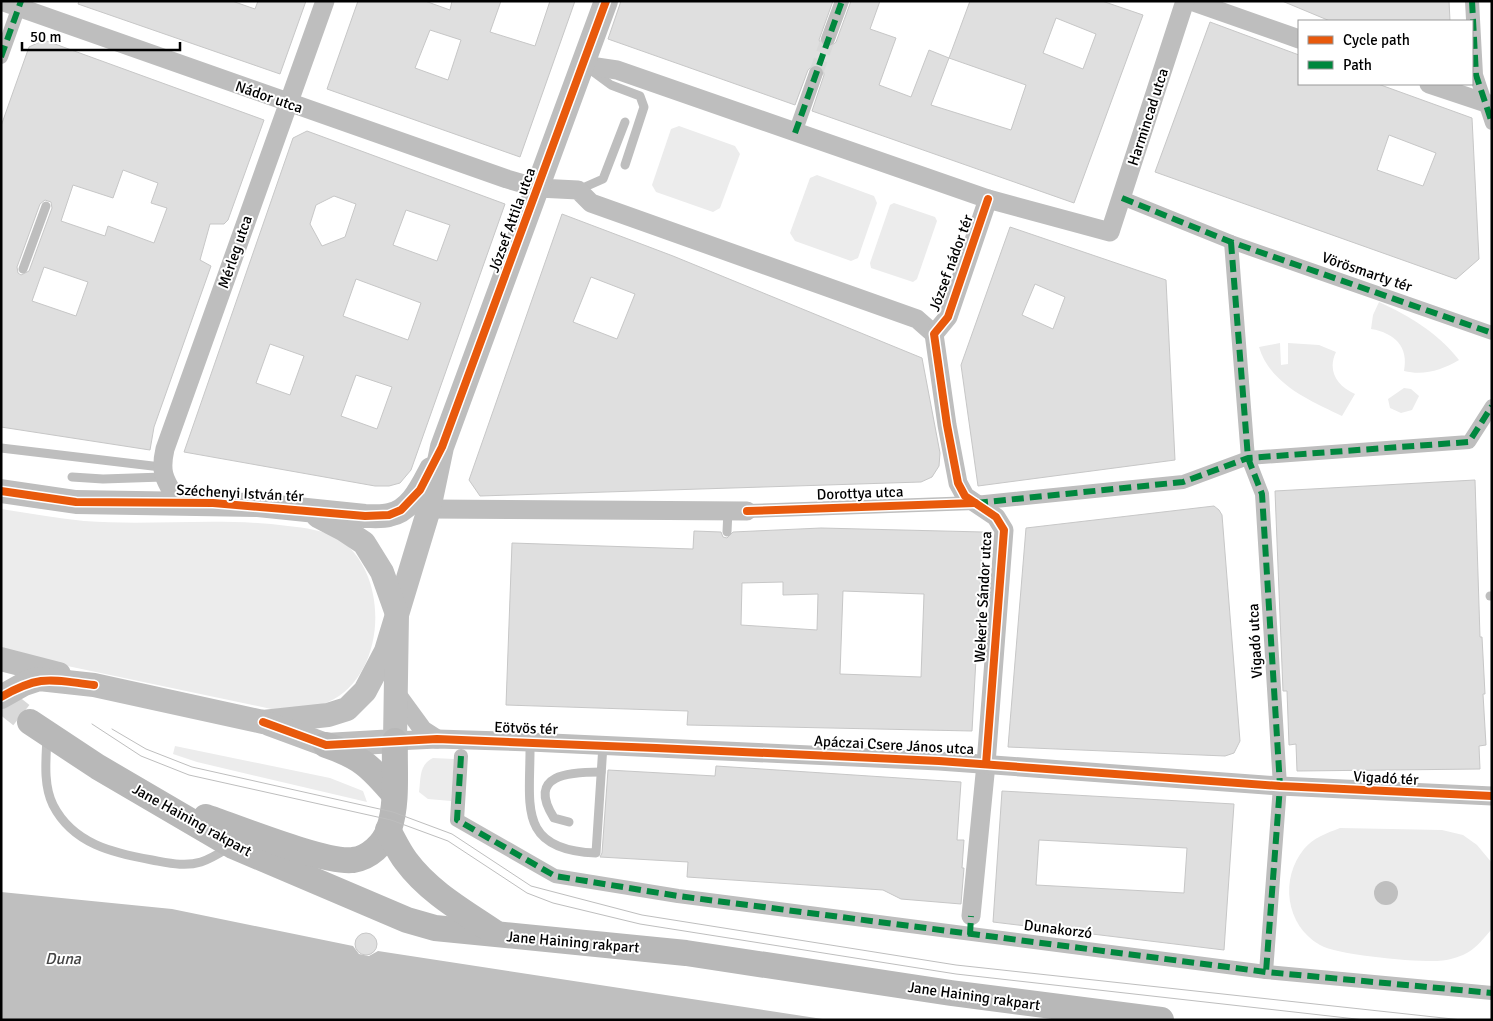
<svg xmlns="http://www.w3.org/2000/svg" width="1493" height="1021" font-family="Signika,sans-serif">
<rect width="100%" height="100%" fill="#fff"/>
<g fill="#ececec">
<path d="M 679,126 L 735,146 L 740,154 L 720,208 L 713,212 L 656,192 L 652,185 L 671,129 Z"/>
<path d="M 817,175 L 874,196 L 877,203 L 858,258 L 851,261 L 795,241 L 790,233 L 810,178 Z"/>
<path d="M 894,203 L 935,217 L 937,221 L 917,279 L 913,282 L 871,268 L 870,263 L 890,205 Z"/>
<path d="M 1379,302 C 1410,316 1438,333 1459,360 C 1442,370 1424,376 1404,371 C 1409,347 1395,333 1371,329 L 1373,315 Z"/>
<path d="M 1280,343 L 1281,365 L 1288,364 L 1288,343 L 1319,345 L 1336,352 C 1327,371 1337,386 1355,394 L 1342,416 C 1310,401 1270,384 1259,347 Z"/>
<path d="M 1404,388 L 1411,389 L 1419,396 L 1412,410 L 1401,413 L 1390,408 L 1388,399 Z"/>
<path d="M 1,509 C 29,513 56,518 84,521 C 152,526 220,517 288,526 C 305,528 324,530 339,539 C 391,574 387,676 328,702 C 312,710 294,709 276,710 L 1,652 Z"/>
<path d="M 175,746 L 330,778 L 363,791 L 367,802 L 197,762 L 173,754 Z"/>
<path d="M 433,758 L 454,759 L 451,801 L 428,799 L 419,792 C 421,777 419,765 433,758 Z"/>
<path d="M 1340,828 L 1442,830 L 1463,835 L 1477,845 L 1492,863 L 1491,930 C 1483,939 1475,950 1463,955 C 1456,958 1444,961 1437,961 C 1414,962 1337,955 1320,945 C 1285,925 1280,878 1304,849 C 1313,838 1327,833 1340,828 Z"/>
</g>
<g fill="#bfbfbf">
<circle cx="1386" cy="893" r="12"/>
<path d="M 1,892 L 172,909 L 353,946 L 359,954 L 369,956 L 378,951 L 829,1020 L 1,1020 Z"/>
</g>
<g fill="#dfdfdf" stroke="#c7c7c7" fill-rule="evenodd">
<path d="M 79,1 L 232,1 L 255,9 L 258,1 L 306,1 L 280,74 L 78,4 Z"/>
<path d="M 358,1 L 425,1 L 450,10 L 452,1 L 501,1 L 490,32 L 535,46 L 550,1 L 575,1 L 520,157 L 327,89 ZM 430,30 L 461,40 L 448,80 L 415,68 Z"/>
<path d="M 621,1 L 833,1 L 819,40 L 822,45 L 829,48 L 836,42 L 851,1 L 880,1 L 870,29 L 896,38 L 879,85 L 911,97 L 929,50 L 949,58 L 970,1 L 1102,1 L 1143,15 L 1074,203 L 812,111 L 824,75 L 823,68 L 818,65 L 814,65 L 808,70 L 795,105 L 608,39 ZM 1056,18 L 1096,34 L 1083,69 L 1043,53 ZM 949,58 L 1026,85 L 1011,130 L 931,105 Z"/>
<path d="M 1282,1 L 1449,1 L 1450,21 L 1330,21 Z"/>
<path d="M 1210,22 L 1299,55 L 1299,84 L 1378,84 L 1472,118 L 1479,259 L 1456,279 L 1155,172 ZM 1389,135 L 1436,153 L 1423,186 L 1377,170 Z"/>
<path d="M 44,40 L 264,120 L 228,220 L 224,224 L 210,224 L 200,260 L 211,266 L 154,427 L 150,450 L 1,427 L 1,126 L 29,47 ZM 123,170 L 158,183 L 151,203 L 167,208 L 154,243 L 108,226 L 105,236 L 61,221 L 73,185 L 113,198 ZM 45,200 L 51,202 L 52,208 L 29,271 L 21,275 L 18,273 L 17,267 L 40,204 ZM 44,267 L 88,282 L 76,316 L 32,301 Z"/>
<path d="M 307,131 L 505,204 L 411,470 L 400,483 L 389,486 L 375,486 L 184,452 L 293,138 ZM 334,196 L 356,204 L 345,237 L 322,246 L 310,224 L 316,205 ZM 406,210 L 450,225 L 437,261 L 393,245 ZM 356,279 L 421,303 L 408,340 L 343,316 ZM 270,344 L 304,356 L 290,395 L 256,383 ZM 356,375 L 392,387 L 377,429 L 341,416 Z"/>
<path d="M 562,214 L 673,256 L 922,358 L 940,453 L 939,466 L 932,477 L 921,482 L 480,496 L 469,480 ZM 591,277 L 635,294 L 617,339 L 573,322 Z"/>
<path d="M 1010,227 L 1166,280 L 1175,460 L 978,486 L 961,365 ZM 1035,284 L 1065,297 L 1053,329 L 1022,315 Z"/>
<path d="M 1475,480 L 1480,637 L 1482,637 L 1485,694 L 1483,694 L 1486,745 L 1479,746 L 1480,769 L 1297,771 L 1296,744 L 1289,745 L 1287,691 L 1283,691 L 1275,491 Z"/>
<path d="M 1214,506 L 1219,510 L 1222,515 L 1240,741 L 1234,753 L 1225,756 L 1008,747 L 1026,528 Z"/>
<path d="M 821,528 L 983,532 L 972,731 L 687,725 L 688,711 L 506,705 L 512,543 L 693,549 L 694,531 L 721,532 L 723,537 L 727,538 L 733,532 ZM 783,582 L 783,595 L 818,594 L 817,630 L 741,625 L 742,583 ZM 843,591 L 924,594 L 921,677 L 840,674 Z"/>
<path d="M 716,766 L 961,782 L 957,840 L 964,840 L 962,868 L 964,868 L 961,904 L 901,899 L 883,890 L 687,877 L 688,862 L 600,857 L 602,853 L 608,770 L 715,776 Z"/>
<path d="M 1002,791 L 1234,804 L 1224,950 L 993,922 ZM 1039,840 L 1187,848 L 1184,893 L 1036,885 Z"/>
<circle cx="366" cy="944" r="11"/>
</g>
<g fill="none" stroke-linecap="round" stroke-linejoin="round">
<path stroke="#d9d9d9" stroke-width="14" stroke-dasharray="14 7" stroke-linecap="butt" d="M 816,73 L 828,39"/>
<path stroke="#d9d9d9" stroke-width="26" stroke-dasharray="26 13" stroke-linecap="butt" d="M 1,699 L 30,722"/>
<g stroke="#bebebe" stroke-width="9">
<path d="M 592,71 L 611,85 L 640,96 L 644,107 L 625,165"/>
<path d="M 578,190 L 603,179 L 625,122"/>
<path d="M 23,269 L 46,206"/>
<path d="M 1,448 L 161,467"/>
<path d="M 72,477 L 103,479 L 163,477"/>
<path d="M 727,532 L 728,510"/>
<path d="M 1490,596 L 1492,596"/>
<path d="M 47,737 C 46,759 43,785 53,805 C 73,844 113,853 152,860 C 169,863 185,867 201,862 C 210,859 220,853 228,848"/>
<path d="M 530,742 C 531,803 515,850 596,853 L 603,745"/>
<path d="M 569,822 L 554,818 C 526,774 570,772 601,772"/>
</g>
<g stroke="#bebebe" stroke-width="14">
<path d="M 1472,1 L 1476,75 L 1492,123"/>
<path d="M 828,39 L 842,1"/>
<path d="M 1,57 L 21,1"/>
<path d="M 795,133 L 816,73"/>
<path d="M 1122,198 L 1231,242 L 1492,333"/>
<path d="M 1231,242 L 1248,458 L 1262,494 L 1280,786 L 1266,972"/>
<path d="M 747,511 L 975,503 L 1183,482 L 1248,458 L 1469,442 L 1492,406"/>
<path d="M 461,756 L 457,820 L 555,876 L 678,896 L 1266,972 L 1492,993"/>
</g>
<g stroke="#bebebe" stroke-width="19">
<path d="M 1,1 L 507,179 L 538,188 L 578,190 L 591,203 L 917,319 L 934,334"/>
<path d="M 1191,1 L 1299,39"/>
<path d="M 583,65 L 617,70 L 988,199 L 1110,232 L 1185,1"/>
<path d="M 1429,84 L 1492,105"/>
<path d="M 934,334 L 947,425 L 958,483 L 965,496 L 996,517 L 1004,530 L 986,764 L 971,916"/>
<path d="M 934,334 L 948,317 L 988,199"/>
<path d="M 178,502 C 166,481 159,475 165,449 L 325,1"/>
<path d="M 429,509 L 747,511"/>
<path d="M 396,693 L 423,730 L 437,739"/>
<path d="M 395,741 L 437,739 L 530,742 L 939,761 L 1280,786 L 1492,796"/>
</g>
<g stroke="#bebebe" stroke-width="24">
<path d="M 1,491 L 76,502 L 258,505 L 365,516 C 373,516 382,517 389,515 C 411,511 422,486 431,469"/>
<path d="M 1,659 L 59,674"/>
<path d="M 1,697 L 24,684 L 39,679 L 94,685 L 263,722 L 328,715 L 347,709 L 365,691 L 386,651 L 429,509 L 442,447 L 606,1"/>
<path d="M 269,724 L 326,745 L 395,741 L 397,614 L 382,572 L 364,543 L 343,529 L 318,516"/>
</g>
<g stroke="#b8b8b8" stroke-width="26">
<path d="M 30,722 L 98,767 L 233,846 L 407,920 L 435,928 L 686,953 L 951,993 L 1161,1020"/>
<path d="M 326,745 C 361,757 370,766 394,794"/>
<path d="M 206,817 C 236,827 327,864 353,860 C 369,858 384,844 389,829 C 398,802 394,769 395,741"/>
<path d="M 388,830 C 394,841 399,852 406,861 C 429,892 463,911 494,932"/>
</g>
<g stroke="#bebebe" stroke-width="1">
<path d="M 92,724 L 141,756 L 189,775 L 391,820 L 448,841 L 527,893 L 553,903 L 640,924 L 956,974 L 1365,1020"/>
<path d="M 112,729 L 146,749 L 192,767 L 393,812 L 452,834 L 531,886 L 642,915 L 956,965 L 1462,1020"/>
</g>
<g stroke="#00873e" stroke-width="6" stroke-dasharray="12 6" stroke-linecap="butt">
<path d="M 1472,1 L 1476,75 L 1492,123"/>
<path d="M 1,57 L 21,1"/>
<path d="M 795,133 L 842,1"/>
<path d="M 1122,198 L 1231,242 L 1492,333"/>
<path d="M 1231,242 L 1248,458 L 1262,494 L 1280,786 L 1266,972"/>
<path d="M 976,503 L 1183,482 L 1248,458 L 1469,442 L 1492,406"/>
<path d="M 461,756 L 457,820 L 555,876 L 678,896 L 1266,972 L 1492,993"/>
<path d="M 970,935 L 971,916"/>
</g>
<defs>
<g id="cycleway">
<path d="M 1,491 L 76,502 L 213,503 L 365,516 L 389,515 L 401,510 L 420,490 L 442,447 L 606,1"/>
<path d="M 747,511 L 975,503"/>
<path d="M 1,697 C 41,674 51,680 94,685"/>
<path d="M 263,722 L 326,745 L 437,739 L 656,748 L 939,761 L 1280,786 L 1492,796"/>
<path d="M 986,764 L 1004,530 L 996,517 L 965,496 L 958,483 L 947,425 L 934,334 L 948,317 L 988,199"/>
</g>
</defs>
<use href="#cycleway" stroke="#fff" stroke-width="11"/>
<use href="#cycleway" stroke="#e8590c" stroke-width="8"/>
</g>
<g text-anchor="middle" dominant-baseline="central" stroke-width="4" stroke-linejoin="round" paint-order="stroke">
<g font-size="15" fill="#000" stroke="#fff">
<text transform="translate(269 97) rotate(19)">Nádor utca</text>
<text transform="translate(1148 117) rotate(-72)">Harmincad utca</text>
<text transform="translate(512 220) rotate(-70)">József Attila utca</text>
<text transform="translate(235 252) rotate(-71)">Mérleg utca</text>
<text transform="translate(951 263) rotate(-70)">József nádor tér</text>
<text transform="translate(1367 272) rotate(19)">Vörösmarty tér</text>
<text transform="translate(240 493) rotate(3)">Széchenyi István tér</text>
<text transform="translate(860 493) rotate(-2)">Dorottya utca</text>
<text transform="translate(983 597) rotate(-87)">Wekerle Sándor utca</text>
<text transform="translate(1255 641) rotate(-93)">Vigadó utca</text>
<text transform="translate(526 728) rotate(2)">Eötvös tér</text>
<text transform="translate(894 745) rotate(3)">Apáczai Csere János utca</text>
<text transform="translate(1386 778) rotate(3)">Vigadó tér</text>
<text transform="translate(192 820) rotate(29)">Jane Haining rakpart</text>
<text transform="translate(1058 929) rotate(7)">Dunakorzó</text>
<text transform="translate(573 942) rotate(5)">Jane Haining rakpart</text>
<text transform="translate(974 996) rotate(8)">Jane Haining rakpart</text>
</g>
<g font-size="16" font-style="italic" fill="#444" stroke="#fff">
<text x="63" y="959">Duna</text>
</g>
</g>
<rect width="1493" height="1021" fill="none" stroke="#000000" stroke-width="5"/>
<rect x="1298" y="20" width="175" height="65" fill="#ffffff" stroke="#999999"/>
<rect x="1308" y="36" width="25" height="8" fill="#e8590c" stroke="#999999"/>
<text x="1343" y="45" font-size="15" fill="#000000">Cycle path</text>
<rect x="1308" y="61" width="25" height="8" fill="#00873e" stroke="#999999"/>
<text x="1343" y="70" font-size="15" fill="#000000">Path</text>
<path d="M22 42v8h158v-8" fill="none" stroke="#000000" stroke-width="2.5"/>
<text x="30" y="42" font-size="15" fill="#000000" stroke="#ffffff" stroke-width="4" paint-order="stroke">50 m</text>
</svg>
